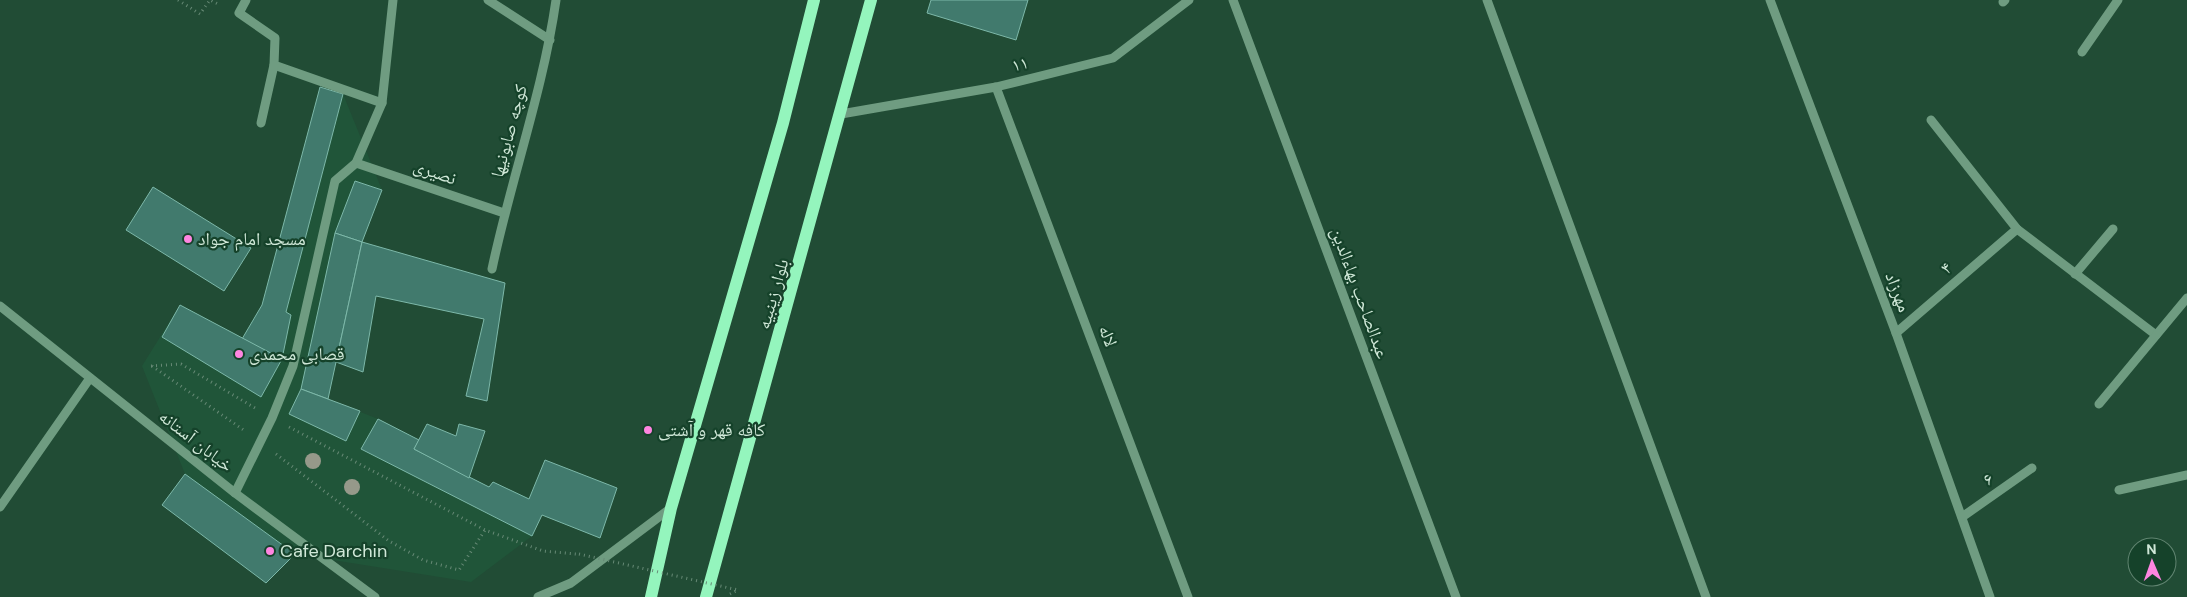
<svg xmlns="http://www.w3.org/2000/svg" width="2187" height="597" font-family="'DM Sans','Noto Naskh Arabic',sans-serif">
<rect width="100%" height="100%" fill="#214c35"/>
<path fill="#205539" d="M 320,87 L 343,94 L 382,190 L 362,242 L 328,399 L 378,419 L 419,440 L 414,449 L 489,487 L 493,482 L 546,506 L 532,536 L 471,582 L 295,554 L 266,583 L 162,505 L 185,474 L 142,366 L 180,305 L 242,338 L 262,305 Z"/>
<g fill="#417a6d" stroke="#7db8a9">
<path d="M 931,0 L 1028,0 L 1016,40 L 927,13 Z"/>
<path d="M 320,87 L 343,94 L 286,312 L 291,315 L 282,359 L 242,339 L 262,305 Z"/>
<path d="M 355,181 L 382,190 L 362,242 L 335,233 Z"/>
<path d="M 153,187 L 251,248 L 224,291 L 126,230 Z"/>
<path d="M 335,233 L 362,242 L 328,399 L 301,389 Z"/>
<path d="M 362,242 L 505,283 L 487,401 L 466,396 L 484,319 L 376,296 L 363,372 L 336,362 Z"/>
<path d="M 180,305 L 282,359 L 261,397 L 162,337 Z"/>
<path d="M 301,389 L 360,411 L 346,441 L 289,414 Z"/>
<path d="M 378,419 L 419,440 L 414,449 L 489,487 L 493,482 L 529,499 L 545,460 L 617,488 L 600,538 L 542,515 L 532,536 L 361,449 Z"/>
<path d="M 427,424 L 456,436 L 459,424 L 485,431 L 469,478 L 414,449 Z"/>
<path d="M 185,474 L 295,554 L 266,583 L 162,505 Z"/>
</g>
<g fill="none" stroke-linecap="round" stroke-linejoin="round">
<g stroke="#678a76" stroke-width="3" stroke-dasharray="1 4" stroke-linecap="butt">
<path d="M 178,0 L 200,14 L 210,0 L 220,5"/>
<path d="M 151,366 L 181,364 L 255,408"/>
<path d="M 152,366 L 245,431"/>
<path d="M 289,427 L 485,530 L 543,551 L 576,554"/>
<path d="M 276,454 L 389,541 L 423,560 L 459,570 L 485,530"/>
<path d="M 730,594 L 738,590"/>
</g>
<g stroke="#6f9c81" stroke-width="9">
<path d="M 246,0 L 239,13 L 275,38 L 274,65 L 382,103"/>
<path d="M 488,0 L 550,40"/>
<path d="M 1233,0 L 1456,597"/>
<path d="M 1487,0 L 1706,597"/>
<path d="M 1770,0 L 1896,333 L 1990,597"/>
<path d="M 2003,2 L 2005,0"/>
<path d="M 2082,52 L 2118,0"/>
<path d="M 996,87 L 1188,597"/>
<path d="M 841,114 L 996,87 L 1113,58 L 1189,0"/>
<path d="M 1931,120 L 2017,229 L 2156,335"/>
<path d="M 261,123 L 274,65"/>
<path d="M 356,163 L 504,213"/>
<path d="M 492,269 C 511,179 543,91 556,0"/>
<path d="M 2075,274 L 2113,229"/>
<path d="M 0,306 L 235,493 L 375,597"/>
<path d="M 1896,333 L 2017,229"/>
<path d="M 2099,404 L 2187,298"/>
<path d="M 2119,490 L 2187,475"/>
<path d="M 235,493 L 272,418 L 293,366 L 335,181 L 356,163 L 382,103 L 393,0"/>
<path d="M 0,507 L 90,378"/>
<path d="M 1962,517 L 2032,468"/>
<path d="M 538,597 L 571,583 L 671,508"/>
</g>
<g stroke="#94f5bd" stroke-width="12">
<path d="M 651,597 L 671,508 L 783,123 L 814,0"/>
<path d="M 706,597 L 871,0"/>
</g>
<path stroke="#678a76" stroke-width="3" stroke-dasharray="1 4" stroke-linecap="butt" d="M 579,554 L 738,590"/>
</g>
<g fill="#96998a">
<circle cx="313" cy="461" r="8"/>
<circle cx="352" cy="487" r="8"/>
</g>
<g fill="#fe85e0" stroke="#15422a" stroke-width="2">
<circle cx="188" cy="239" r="5"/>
<circle cx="239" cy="354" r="5"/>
<circle cx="648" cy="430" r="5"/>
<circle cx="270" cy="551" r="5"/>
</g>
<g text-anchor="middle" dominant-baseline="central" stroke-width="4.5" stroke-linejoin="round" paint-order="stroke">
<g font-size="18" fill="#d0e8d8" stroke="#15422a">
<text transform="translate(1020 64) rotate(-14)">۱۱</text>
<text transform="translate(509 131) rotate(-75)">کوچه صابونیها</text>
<text transform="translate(435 172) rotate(19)">نصیری</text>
<text transform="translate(1946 268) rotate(-41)">۴</text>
<text transform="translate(1898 292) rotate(69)">مهرزاد</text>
<text transform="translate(1360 293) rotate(70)">عبدالصاحب بهاءالدین</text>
<text transform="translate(773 294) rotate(-74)">بلوار زینبیه</text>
<text transform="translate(1108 336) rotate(69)">لاله</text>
<text transform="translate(196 441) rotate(38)">خیابان آستانه</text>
<text transform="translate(1988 479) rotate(-35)">۶</text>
</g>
<g font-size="18" fill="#d0e8d8" stroke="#15422a" text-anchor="start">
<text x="198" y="239">مسجد امام جواد</text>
<text x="249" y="354">قصابی محمدی</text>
<text x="658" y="430">کافه قهر و آشتی</text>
<text x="280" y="551">Cafe Darchin</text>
</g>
</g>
<g transform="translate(2152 562) rotate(358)"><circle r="24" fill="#15422a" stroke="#608470"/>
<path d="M0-4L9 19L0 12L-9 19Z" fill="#fe85e0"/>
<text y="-8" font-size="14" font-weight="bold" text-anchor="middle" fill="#d0e8d8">N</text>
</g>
</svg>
